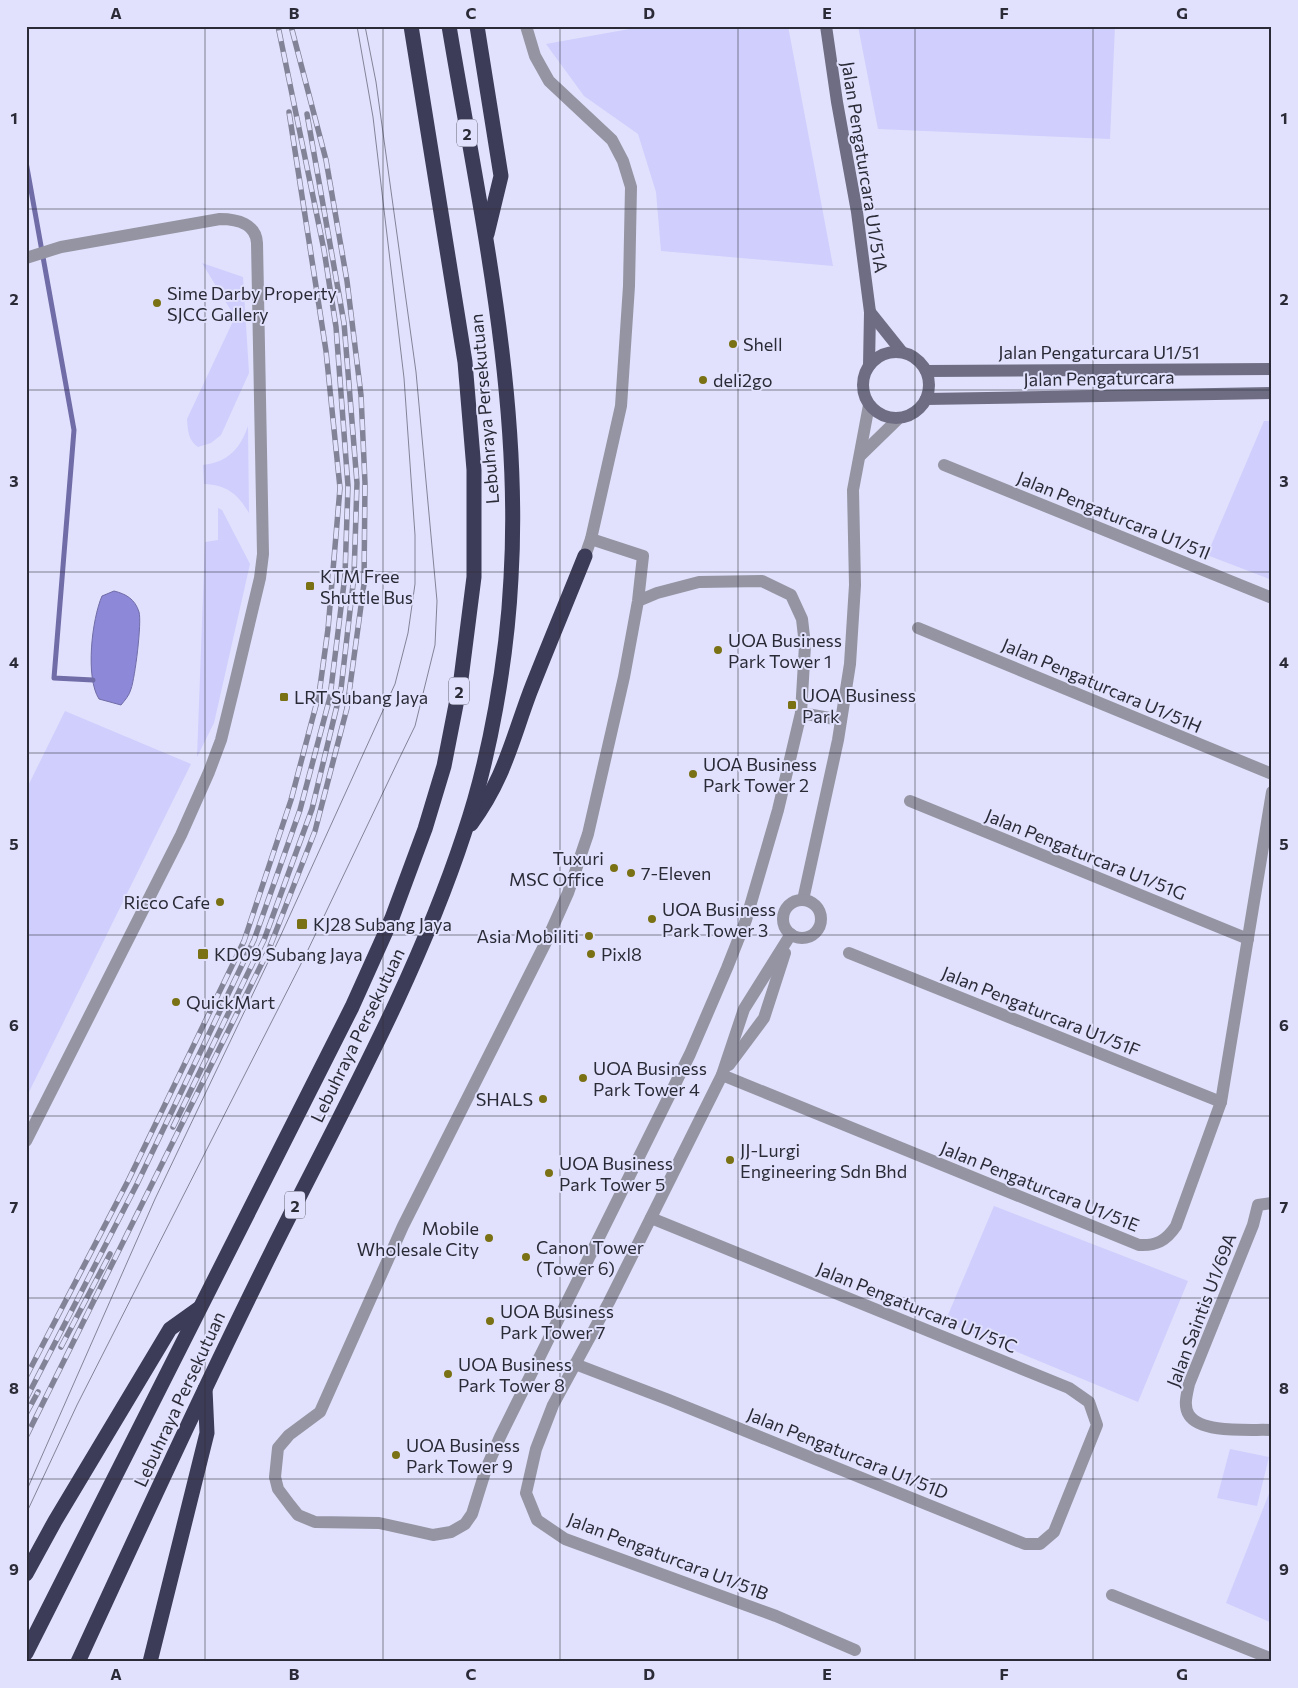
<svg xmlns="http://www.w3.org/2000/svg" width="1298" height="1688" font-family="Commissioner,sans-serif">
<rect width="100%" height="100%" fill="#e1e1fd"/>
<g fill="#cfcefd">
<path d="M 646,26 L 788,26 L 833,266 L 661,251 L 656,192 L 638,134 L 584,96 L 546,44 Z"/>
<path d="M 858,26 L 1115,26 L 1110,139 L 878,129 Z"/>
<path d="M 202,263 L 243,277 L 249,373 L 221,435 L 211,443 L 198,447 C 188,440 188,431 187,419 L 235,317 Z"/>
<path d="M 1264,421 L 1272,421 L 1272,580 L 1207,555 Z"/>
<path d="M 248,426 L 249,513 C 238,494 227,485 204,484 L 203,465 C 228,462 240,449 248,426 Z"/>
<path d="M 218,508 L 222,510 L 250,564 L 214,723 L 197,757 L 205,542 L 218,540 Z"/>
<path d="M 65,711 L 191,764 L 26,1098 L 26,790 Z"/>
<path d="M 994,1206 L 1188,1281 L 1138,1402 L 945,1322 Z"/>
<path d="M 1230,1449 L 1269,1457 L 1257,1506 L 1217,1498 Z"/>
<path d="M 1272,1486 L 1272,1623 L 1226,1603 Z"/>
</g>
<path fill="#8d88d7" stroke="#706ca7" d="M 114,591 C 126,594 135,599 139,612 C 142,622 135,678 131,689 C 129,696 125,700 121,705 L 99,699 C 85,677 92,619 102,596 Z"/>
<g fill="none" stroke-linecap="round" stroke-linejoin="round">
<path stroke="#706ca7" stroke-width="5" d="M 26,162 L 74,430 L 54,678 L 93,680"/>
<g stroke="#9494a3" stroke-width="12">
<path d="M 526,26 L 535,56 L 549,81 L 612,140 L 623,161 L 631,187 L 629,286 L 621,406 L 591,539 L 585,556"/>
<path d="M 26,258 L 61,247 L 220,219 C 237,219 256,224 257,243 L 263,554 L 260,578 L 235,683 L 221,740 L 209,772 L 181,835 L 26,1141"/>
<path d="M 861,455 L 899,418"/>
<path d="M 944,465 L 1272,598"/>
<path d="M 591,539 L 643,556 L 638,601 L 624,677 L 588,834 L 568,893 L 547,940 L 403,1226 L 320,1412 L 289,1435 L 278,1448 L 275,1477 L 278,1489 L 290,1505 L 298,1515 L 315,1522 L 379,1523 L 433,1535 L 451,1532 L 465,1524 L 472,1514 L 486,1469 L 500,1437 L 690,1054 L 727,968 L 746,920 L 778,810 L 801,713 L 805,645 L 802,619 L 791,595 L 762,581 L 699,582 L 657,593 L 638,601"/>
<path d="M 918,628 L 1272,774"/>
<path d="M 801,713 L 841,720"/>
<path d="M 910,801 L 1248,939"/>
<path d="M 803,900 L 838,740 L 850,664 L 855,585 L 853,490 L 869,405"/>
<circle cx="802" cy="919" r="19"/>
<path d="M 791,934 L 744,1009 L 722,1075 L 609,1302 L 553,1405 L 536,1449 L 526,1493 L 537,1520 L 565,1539 L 776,1616 L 855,1650"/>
<path d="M 849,953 L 1221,1102"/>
<path d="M 729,1065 L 764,1018 L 785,953"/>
<path d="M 722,1075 L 1139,1245 C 1156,1246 1166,1241 1176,1226 L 1221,1102 L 1272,792"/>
<path d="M 1272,1203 L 1258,1205 L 1253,1225 L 1189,1384 C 1187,1394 1183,1406 1189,1415 C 1201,1434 1251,1429 1272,1430"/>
<path d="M 575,1364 L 669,1400 L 1025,1544 L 1040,1544 L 1054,1532 L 1097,1425 L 1089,1402 L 1069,1388 L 651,1218"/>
<path d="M 1112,1595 L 1272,1659"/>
</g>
<g stroke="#6e6d83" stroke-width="12">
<path d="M 826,26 L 837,102 L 857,212 L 870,312 L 869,366"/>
<path d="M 870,312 L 902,352"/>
<circle cx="896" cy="385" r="33"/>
<path d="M 926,371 L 1272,369"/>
<path d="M 926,399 L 1272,393"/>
</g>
<g stroke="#3d3c58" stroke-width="15">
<path d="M 477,26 L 501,176 L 487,234"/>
<path d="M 471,824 C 504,779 511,743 530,692 C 548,646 567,601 585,556"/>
<path d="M 26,1574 L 55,1521 L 170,1329 L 198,1309"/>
<path d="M 26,1653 L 352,1007 L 392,918 L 425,829 L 444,766 L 461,679 L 474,577 L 474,470 L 465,362 L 411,26"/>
<path d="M 78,1662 C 141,1525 204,1388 271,1253 C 339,1116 416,980 464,834 C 490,758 507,659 511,578 C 522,395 479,206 449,26"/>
<path d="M 150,1662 L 207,1433 L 205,1389"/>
</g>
<g stroke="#838398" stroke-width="1">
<path d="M 26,1492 L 155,1199 L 280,937 L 395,684 L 408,633 L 415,584 L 415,535 L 404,378 L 373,117 L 357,26"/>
<path d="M 26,1514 L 77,1405 L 306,954 L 399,759 L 415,726 L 435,645 L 437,601 L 416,372 L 376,82 L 365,26"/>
</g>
<defs>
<g id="rail">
<path d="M 173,1127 L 264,940 L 312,809 L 341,689 L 354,576 L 357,483 L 344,323 L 307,114"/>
<path d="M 61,1347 L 110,1254"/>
<path d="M 26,1377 L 129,1179 L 244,941 L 291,800 L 319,694 L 328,629 L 340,488 L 326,351 L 289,112"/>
<path d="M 26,1399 L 137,1184 L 254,940 L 300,810 L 330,697 L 345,575 L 348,486 L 336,327 L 324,250 L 278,26"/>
<path d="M 26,1414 L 38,1392"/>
<path d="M 26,1437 L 269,949 L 315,831 L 347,708 L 364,584 L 365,483 L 361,395 L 347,281 L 326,160 L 291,26"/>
</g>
</defs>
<use href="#rail" stroke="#838398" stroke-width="5.5"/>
<use href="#rail" stroke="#e1e1fd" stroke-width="4" stroke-dasharray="11" stroke-linecap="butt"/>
</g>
<path fill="none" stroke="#2b2b38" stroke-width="1" stroke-opacity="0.55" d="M 205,26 L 205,1662M 383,26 L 383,1662M 560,26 L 560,1662M 738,26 L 738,1662M 915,26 L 915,1662M 1093,26 L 1093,1662M 26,209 L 1272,209M 26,390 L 1272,390M 26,572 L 1272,572M 26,753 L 1272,753M 26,935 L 1272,935M 26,1116 L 1272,1116M 26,1298 L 1272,1298M 26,1479 L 1272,1479"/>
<g fill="#797113" stroke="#e1e1fd" stroke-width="2">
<circle cx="157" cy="303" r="5"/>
<circle cx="733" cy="344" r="5"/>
<circle cx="703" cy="380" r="5"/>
<rect x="305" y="581" width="10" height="10" rx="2.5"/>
<circle cx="718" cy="650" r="5"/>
<rect x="279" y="692" width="10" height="10" rx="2.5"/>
<rect x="787" y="700" width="10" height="10" rx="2.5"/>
<circle cx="693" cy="774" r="5"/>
<circle cx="614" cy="868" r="5"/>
<circle cx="631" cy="873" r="5"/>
<circle cx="220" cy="902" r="5"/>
<circle cx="652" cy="919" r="5"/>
<rect x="296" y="918" width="12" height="12" rx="2.5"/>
<circle cx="589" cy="936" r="5"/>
<rect x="197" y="948" width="12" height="12" rx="2.5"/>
<circle cx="591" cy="954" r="5"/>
<circle cx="176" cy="1002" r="5"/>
<circle cx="583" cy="1078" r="5"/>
<circle cx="543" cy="1099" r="5"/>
<circle cx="730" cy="1160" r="5"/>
<circle cx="549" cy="1173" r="5"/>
<circle cx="489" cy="1238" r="5"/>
<circle cx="526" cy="1257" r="5"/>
<circle cx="490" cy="1321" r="5"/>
<circle cx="448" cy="1374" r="5"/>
<circle cx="396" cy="1455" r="5"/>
</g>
<g text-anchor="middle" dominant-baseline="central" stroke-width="4" stroke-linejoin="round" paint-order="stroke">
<g fill="#e1e1fd" stroke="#626273" stroke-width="1">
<rect x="457" y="119.5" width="20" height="27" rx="4"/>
<rect x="449" y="677.5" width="20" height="27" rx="4"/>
<rect x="285" y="1191.5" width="20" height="27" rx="4"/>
</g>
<g font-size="16" font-weight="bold" fill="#2b2b38">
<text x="467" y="133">2</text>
<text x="459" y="691">2</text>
<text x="295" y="1205">2</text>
</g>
<g font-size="18" fill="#2b2b38" stroke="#e1e1fd">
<text transform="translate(865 167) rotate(81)">Jalan Pengaturcara U1/51A</text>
<text x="1099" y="352">Jalan Pengaturcara U1/51</text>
<text transform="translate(1099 378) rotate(-1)">Jalan Pengaturcara</text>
<text transform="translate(484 409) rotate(-95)">Lebuhraya Persekutuan</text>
<text transform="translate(1114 515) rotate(22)">Jalan Pengaturcara U1/51I</text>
<text transform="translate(1102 685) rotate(23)">Jalan Pengaturcara U1/51H</text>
<text transform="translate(1086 854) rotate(22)">Jalan Pengaturcara U1/51G</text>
<text transform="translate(1041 1011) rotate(22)">Jalan Pengaturcara U1/51F</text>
<text transform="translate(357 1035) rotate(-64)">Lebuhraya Persekutuan</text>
<text transform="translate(1040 1186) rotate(22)">Jalan Pengaturcara U1/51E</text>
<text transform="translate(917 1307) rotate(22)">Jalan Pengaturcara U1/51C</text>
<text transform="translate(1201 1310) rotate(-69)">Jalan Saintis U1/69A</text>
<text transform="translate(179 1399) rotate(-65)">Lebuhraya Persekutuan</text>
<text transform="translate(848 1453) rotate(22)">Jalan Pengaturcara U1/51D</text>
<text transform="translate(668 1556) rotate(21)">Jalan Pengaturcara U1/51B</text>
</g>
<g font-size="18" fill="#2b2b38" stroke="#e1e1fd" text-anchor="start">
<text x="167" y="293">Sime Darby Property<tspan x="167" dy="21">SJCC Gallery</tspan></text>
<text x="743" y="344">Shell</text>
<text x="713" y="380">deli2go</text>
<text x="320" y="576">KTM Free<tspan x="320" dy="21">Shuttle Bus</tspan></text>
<text x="728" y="640">UOA Business<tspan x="728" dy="21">Park Tower 1</tspan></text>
<text x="802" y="695">UOA Business<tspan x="802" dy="21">Park</tspan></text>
<text x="294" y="697">LRT Subang Jaya</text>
<text x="703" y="764">UOA Business<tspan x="703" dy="21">Park Tower 2</tspan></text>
<text x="604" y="858" text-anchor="end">Tuxuri<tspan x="604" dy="21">MSC Office</tspan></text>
<text x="641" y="873">7-Eleven</text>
<text x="210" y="902" text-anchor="end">Ricco Cafe</text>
<text x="662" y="909">UOA Business<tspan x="662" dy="21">Park Tower 3</tspan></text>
<text x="313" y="924">KJ28 Subang Jaya</text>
<text x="579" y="936" text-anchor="end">Asia Mobiliti</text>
<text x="214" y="954">KD09 Subang Jaya</text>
<text x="601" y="954">Pixl8</text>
<text x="186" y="1002">QuickMart</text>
<text x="593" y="1068">UOA Business<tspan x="593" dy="21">Park Tower 4</tspan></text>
<text x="533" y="1099" text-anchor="end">SHALS</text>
<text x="740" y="1150">JJ-Lurgi<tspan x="740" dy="21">Engineering Sdn Bhd</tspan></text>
<text x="559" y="1163">UOA Business<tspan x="559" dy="21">Park Tower 5</tspan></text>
<text x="479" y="1228" text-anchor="end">Mobile<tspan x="479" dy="21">Wholesale City</tspan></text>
<text x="536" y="1247">Canon Tower<tspan x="536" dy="21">(Tower 6)</tspan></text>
<text x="500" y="1311">UOA Business<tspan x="500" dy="21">Park Tower 7</tspan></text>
<text x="458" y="1364">UOA Business<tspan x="458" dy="21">Park Tower 8</tspan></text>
<text x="406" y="1445">UOA Business<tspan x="406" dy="21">Park Tower 9</tspan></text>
</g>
</g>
<rect width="1298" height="1688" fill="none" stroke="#e1e1fd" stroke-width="55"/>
<rect x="28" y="28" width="1242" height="1632" fill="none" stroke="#2b2b38" stroke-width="2"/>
<g font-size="16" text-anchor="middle" font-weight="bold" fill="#2b2b38">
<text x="116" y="19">A</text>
<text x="294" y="19">B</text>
<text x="471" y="19">C</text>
<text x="649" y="19">D</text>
<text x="827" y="19">E</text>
<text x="1004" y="19">F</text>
<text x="1182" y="19">G</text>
<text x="14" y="124">1</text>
<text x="1284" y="124">1</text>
<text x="14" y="305">2</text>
<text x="1284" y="305">2</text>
<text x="14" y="487">3</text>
<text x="1284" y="487">3</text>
<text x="14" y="668">4</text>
<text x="1284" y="668">4</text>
<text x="14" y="850">5</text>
<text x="1284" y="850">5</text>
<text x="14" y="1031">6</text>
<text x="1284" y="1031">6</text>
<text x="14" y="1213">7</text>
<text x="1284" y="1213">7</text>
<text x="14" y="1394">8</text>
<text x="1284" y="1394">8</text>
<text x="14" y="1575">9</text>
<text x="1284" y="1575">9</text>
<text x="116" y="1680">A</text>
<text x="294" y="1680">B</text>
<text x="471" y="1680">C</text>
<text x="649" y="1680">D</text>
<text x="827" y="1680">E</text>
<text x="1004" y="1680">F</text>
<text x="1182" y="1680">G</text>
</g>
</svg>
